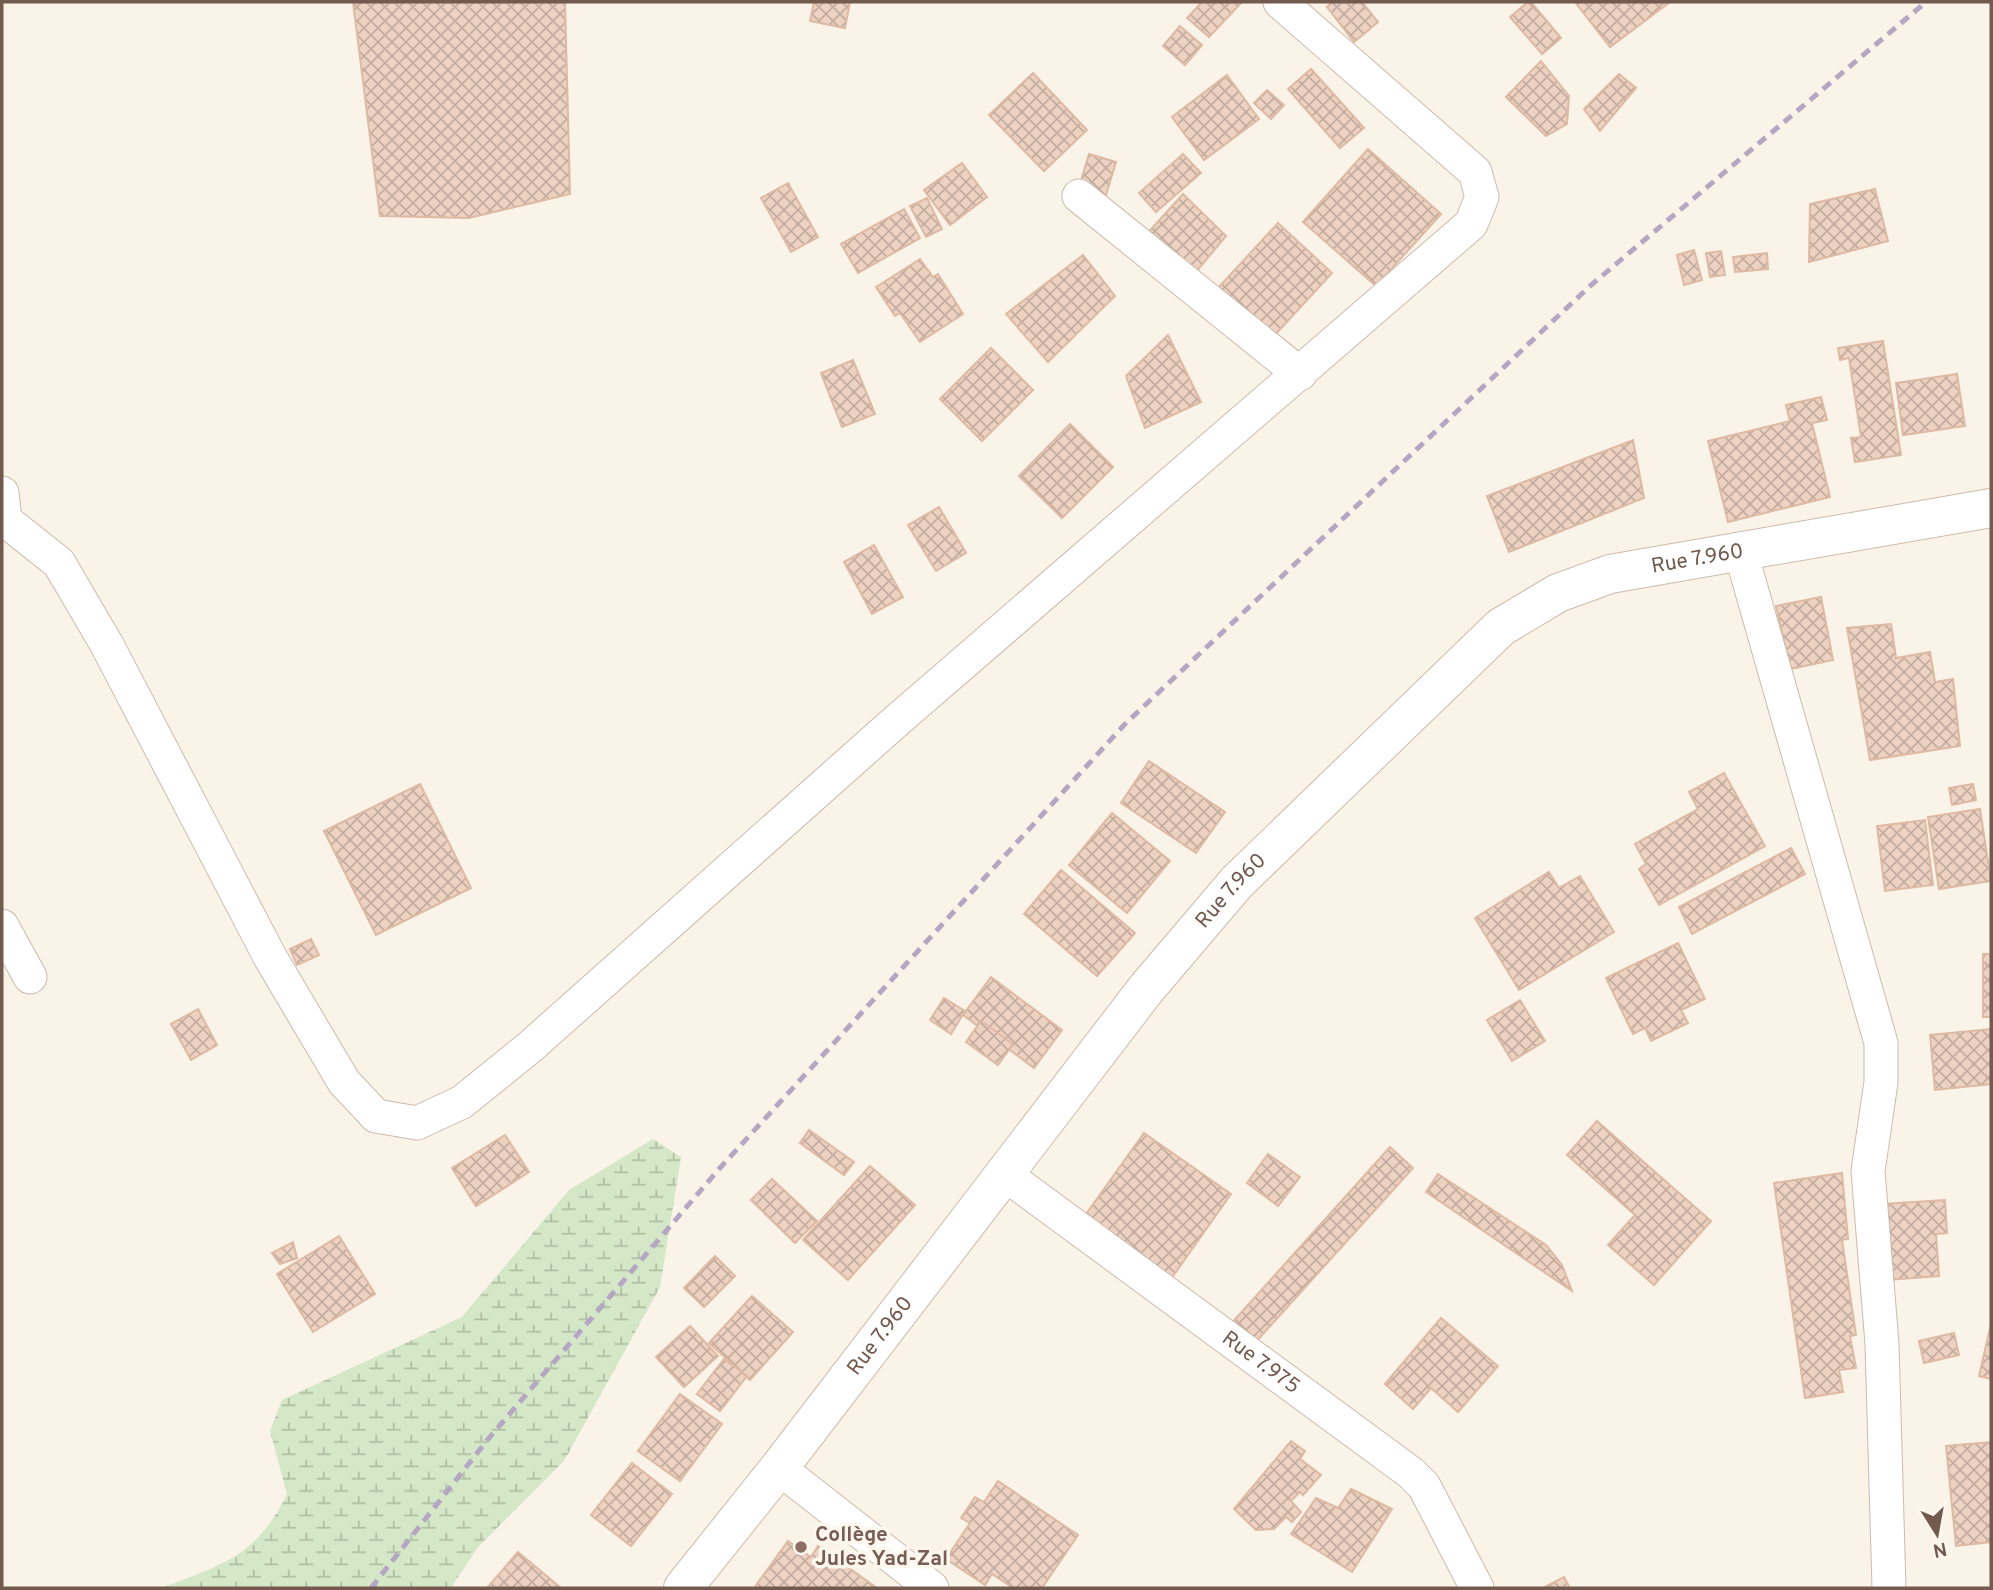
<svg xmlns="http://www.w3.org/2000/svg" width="1993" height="1590" font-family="Overpass,sans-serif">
<defs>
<pattern id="wetland-marsh" width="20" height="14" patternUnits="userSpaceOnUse" patternTransform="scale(1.75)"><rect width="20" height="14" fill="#d4e7c7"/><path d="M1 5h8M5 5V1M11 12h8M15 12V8" fill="none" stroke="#b0bea4"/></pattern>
<pattern id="building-cross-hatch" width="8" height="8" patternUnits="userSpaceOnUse" patternTransform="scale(1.75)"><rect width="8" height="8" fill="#edd2c2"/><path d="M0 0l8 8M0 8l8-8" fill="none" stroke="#c4ada0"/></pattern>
</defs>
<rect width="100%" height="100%" fill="#faf3e7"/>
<path fill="url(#wetland-marsh)" d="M 653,1139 L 681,1157 L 660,1287 L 564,1461 L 477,1548 L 451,1588 L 161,1588 C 222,1565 257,1556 287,1494 L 270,1431 L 282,1400 L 462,1317 L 569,1190 Z"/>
<g fill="url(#building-cross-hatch)" stroke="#deb9a3" stroke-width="2">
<path d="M 353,2 L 565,2 L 570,194 L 469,218 L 380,216 Z"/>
<path d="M 814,2 L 850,2 L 845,28 L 810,21 Z"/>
<path d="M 1202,2 L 1242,2 L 1209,37 L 1187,18 Z"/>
<path d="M 1333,2 L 1362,2 L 1378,22 L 1354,42 L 1327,7 Z"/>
<path d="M 1528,2 L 1531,2 L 1561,38 L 1542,54 L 1510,17 Z"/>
<path d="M 1575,2 L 1670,2 L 1610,47 Z"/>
<path d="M 1180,26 L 1202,45 L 1185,65 L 1163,46 Z"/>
<path d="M 1541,61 L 1569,96 L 1567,124 L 1546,136 L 1506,97 Z"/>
<path d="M 1311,69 L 1364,128 L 1340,148 L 1288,89 Z"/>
<path d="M 1033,73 L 1087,130 L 1044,171 L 989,115 Z"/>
<path d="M 1619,74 L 1636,88 L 1600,131 L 1584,109 Z"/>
<path d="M 1227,75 L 1259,119 L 1204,160 L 1172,117 Z"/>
<path d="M 1267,90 L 1284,105 L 1271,119 L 1254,103 Z"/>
<path d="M 1368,149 L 1441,214 L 1376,286 L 1303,222 Z"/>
<path d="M 1089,154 L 1116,162 L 1103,205 L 1076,197 Z"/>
<path d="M 1183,154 L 1201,173 L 1156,212 L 1139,193 Z"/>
<path d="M 962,163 L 987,197 L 950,225 L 924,190 Z"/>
<path d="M 788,183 L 818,237 L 791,252 L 761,198 Z"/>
<path d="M 1875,189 L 1888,241 L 1809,262 L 1810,204 Z"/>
<path d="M 1183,194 L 1226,236 L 1191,278 L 1145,236 Z"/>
<path d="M 927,198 L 942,229 L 926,237 L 910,206 Z"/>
<path d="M 904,209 L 920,238 L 858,273 L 841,244 Z"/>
<path d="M 1278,223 L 1332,273 L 1272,338 L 1218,288 Z"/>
<path d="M 1694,250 L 1702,280 L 1684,285 L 1677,255 Z"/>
<path d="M 1721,251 L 1725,275 L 1710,277 L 1706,253 Z"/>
<path d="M 1767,253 L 1768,269 L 1735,272 L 1733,257 Z"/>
<path d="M 1083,255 L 1115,296 L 1048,362 L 1006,314 Z"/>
<path d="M 920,259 L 933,277 L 938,274 L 963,314 L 920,342 L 900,313 L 895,316 L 876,287 Z"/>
<path d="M 1168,335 L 1201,402 L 1145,428 L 1126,376 Z"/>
<path d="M 1883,341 L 1901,455 L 1855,462 L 1851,438 L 1861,437 L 1849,358 L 1840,360 L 1838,348 Z"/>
<path d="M 991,348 L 1033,390 L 982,441 L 940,399 Z"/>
<path d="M 853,360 L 875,414 L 842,427 L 821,373 Z"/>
<path d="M 1957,374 L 1965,426 L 1903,435 L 1896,383 Z"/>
<path d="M 1821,397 L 1827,420 L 1812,423 L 1830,497 L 1728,522 L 1708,441 L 1790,421 L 1786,405 Z"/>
<path d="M 1070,424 L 1113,467 L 1062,518 L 1019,476 Z"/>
<path d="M 1633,440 L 1644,498 L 1509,552 L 1487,496 Z"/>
<path d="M 939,507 L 966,553 L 936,571 L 908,525 Z"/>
<path d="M 874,545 L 903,597 L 872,614 L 844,562 Z"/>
<path d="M 1821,597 L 1833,660 L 1790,669 L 1776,606 Z"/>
<path d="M 1891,624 L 1896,658 L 1930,652 L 1935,682 L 1953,679 L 1960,746 L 1870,760 L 1847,628 Z"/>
<path d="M 1149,761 L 1225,812 L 1196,853 L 1121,803 Z"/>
<path d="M 1724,773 L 1765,846 L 1659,905 L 1639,869 L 1646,864 L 1635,844 L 1698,809 L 1689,792 Z"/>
<path d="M 420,784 L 471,888 L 376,935 L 324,831 Z"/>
<path d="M 1973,784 L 1976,800 L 1952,805 L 1949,788 Z"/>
<path d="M 1980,809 L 1991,881 L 1939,889 L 1928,817 Z"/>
<path d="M 1112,813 L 1170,861 L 1127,913 L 1069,865 Z"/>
<path d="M 1925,820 L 1933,885 L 1885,891 L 1877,826 Z"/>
<path d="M 1791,848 L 1805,874 L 1692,934 L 1679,907 Z"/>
<path d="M 1061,870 L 1135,933 L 1097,976 L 1024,914 Z"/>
<path d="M 1549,872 L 1559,888 L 1580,876 L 1614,932 L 1519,990 L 1475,918 Z"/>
<path d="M 311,939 L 319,955 L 297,965 L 290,949 Z"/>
<path d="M 1678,943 L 1705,999 L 1681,1010 L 1688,1023 L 1651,1041 L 1645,1028 L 1633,1034 L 1606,978 Z"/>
<rect x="1983" y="954" width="8" height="63"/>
<path d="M 991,977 L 1062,1030 L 1034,1068 L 963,1015 Z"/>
<path d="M 944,998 L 965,1011 L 951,1034 L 930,1020 Z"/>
<path d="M 1520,1000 L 1545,1041 L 1512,1061 L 1487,1020 Z"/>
<path d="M 198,1009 L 217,1045 L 191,1060 L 171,1024 Z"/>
<path d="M 981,1021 L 1013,1044 L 998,1065 L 966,1042 Z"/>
<path d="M 1991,1029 L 1991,1084 L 1935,1090 L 1930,1035 Z"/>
<path d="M 1597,1121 L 1711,1221 L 1654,1285 L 1608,1245 L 1635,1215 L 1567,1155 Z"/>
<path d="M 809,1130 L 854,1162 L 844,1175 L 800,1143 Z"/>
<path d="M 1144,1133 L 1231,1194 L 1166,1286 L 1079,1224 Z"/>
<path d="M 505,1135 L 529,1172 L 476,1206 L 452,1168 Z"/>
<path d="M 1390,1147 L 1413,1168 L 1253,1345 L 1230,1325 Z"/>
<path d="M 1268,1154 L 1300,1177 L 1278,1206 L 1247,1183 Z"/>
<path d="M 870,1166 L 915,1205 L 848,1280 L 803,1240 Z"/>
<path d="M 1842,1173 L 1848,1239 L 1842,1240 L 1856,1335 L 1850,1336 L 1856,1368 L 1839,1370 L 1843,1392 L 1805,1398 L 1774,1183 Z"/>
<path d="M 1438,1174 L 1546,1245 L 1562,1265 L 1572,1291 L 1426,1192 Z"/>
<path d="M 772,1179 L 817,1221 L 795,1243 L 751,1200 Z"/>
<path d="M 1945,1200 L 1947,1233 L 1936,1234 L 1939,1276 L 1888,1280 L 1883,1204 Z"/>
<path d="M 339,1236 L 375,1294 L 313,1332 L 277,1274 Z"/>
<path d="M 293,1242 L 297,1258 L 280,1264 L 272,1253 Z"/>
<path d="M 715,1256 L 735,1276 L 704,1307 L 684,1288 Z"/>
<path d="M 752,1296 L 793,1332 L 750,1380 L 709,1343 Z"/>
<path d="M 1441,1318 L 1498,1366 L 1458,1412 L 1431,1388 L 1413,1409 L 1385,1384 Z"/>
<path d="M 1991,1324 L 1991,1379 L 1979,1376 Z"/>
<path d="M 690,1326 L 718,1356 L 684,1387 L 656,1357 Z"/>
<path d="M 1954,1333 L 1959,1355 L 1924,1363 L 1919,1341 Z"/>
<path d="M 724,1359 L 747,1376 L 720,1411 L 697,1394 Z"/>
<path d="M 680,1394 L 722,1424 L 680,1481 L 638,1451 Z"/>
<path d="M 1291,1441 L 1305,1451 L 1300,1459 L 1321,1475 L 1303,1495 L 1300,1492 L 1291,1501 L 1301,1512 L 1292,1522 L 1286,1517 L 1274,1529 L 1256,1530 L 1234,1509 Z"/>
<path d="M 1991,1442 L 1991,1542 L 1956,1546 L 1946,1446 Z"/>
<path d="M 632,1463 L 672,1494 L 631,1546 L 591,1515 Z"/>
<path d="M 998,1481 L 1078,1535 L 1042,1588 L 1013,1588 L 992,1574 L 985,1585 L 946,1559 L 970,1523 L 961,1518 L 975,1497 L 984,1502 Z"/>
<path d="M 1351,1489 L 1392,1509 L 1352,1572 L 1291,1534 L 1316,1498 L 1338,1508 Z"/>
<path d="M 788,1541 L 811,1557 L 818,1546 L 877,1588 L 754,1588 Z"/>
<path d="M 518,1552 L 561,1588 L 487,1588 Z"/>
<path d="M 1564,1577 L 1570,1588 L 1543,1588 Z"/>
</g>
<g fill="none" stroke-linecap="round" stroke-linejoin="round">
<defs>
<g id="street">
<path d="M 1079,196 L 1300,374"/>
<path d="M 2,493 L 5,520 L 59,563 L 107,645 L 270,957 L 344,1082 L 376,1116 L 417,1123 L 462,1102 L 530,1047 L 894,723 L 1471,224 L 1482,197 L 1475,172 L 1280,2"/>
<path d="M 1741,553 L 1881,1043 L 1881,1082 L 1868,1171 L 1882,1344 L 1889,1588"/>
<path d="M 2,926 L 30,977"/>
<path id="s1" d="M 1003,1173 L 1411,1473 L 1424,1486 L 1477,1588"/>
<path d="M 779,1468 L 932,1588"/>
</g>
<g id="secondary">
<path id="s2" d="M 683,1588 L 779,1468 L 1146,989 L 1237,882 L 1501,627 L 1558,593 L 1610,574 L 1991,508"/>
</g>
</defs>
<use href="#street" stroke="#cbbbae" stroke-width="35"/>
<use href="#secondary" stroke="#cebbac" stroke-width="40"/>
<use href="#street" stroke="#fff" stroke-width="33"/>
<use href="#secondary" stroke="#fff" stroke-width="38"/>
<path stroke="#b5a7c3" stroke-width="5" stroke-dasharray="10 7" stroke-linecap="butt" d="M 371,1588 L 489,1438 L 719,1169 L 1125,724 L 1590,286 L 1926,2"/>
</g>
<circle fill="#8d6e63" stroke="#fdf7ed" stroke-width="2.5" cx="801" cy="1547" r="7"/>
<g text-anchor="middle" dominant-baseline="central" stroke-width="7" stroke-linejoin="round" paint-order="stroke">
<g font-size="21" fill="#725a4e" stroke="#fdf7ed">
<text stroke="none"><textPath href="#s2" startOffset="1475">Rue 7.960</textPath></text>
<text stroke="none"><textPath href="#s2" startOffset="887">Rue 7.960</textPath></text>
<text stroke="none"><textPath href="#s2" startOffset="320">Rue 7.960</textPath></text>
<text stroke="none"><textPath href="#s1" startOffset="320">Rue 7.975</textPath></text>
</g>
<g font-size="21" font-weight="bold" fill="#785e54" stroke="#fdf7ed" text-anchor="start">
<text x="815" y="1535">Collège<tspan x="815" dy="24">Jules Yad-Zal</tspan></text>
</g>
</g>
<rect width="1993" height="1590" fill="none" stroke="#725a4e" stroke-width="7"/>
<g transform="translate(1937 1534) rotate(169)" stroke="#fdf7ed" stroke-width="5" paint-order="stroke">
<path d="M0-5L12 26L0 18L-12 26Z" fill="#725a4e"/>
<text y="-10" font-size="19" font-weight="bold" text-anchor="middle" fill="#725a4e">N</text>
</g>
</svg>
